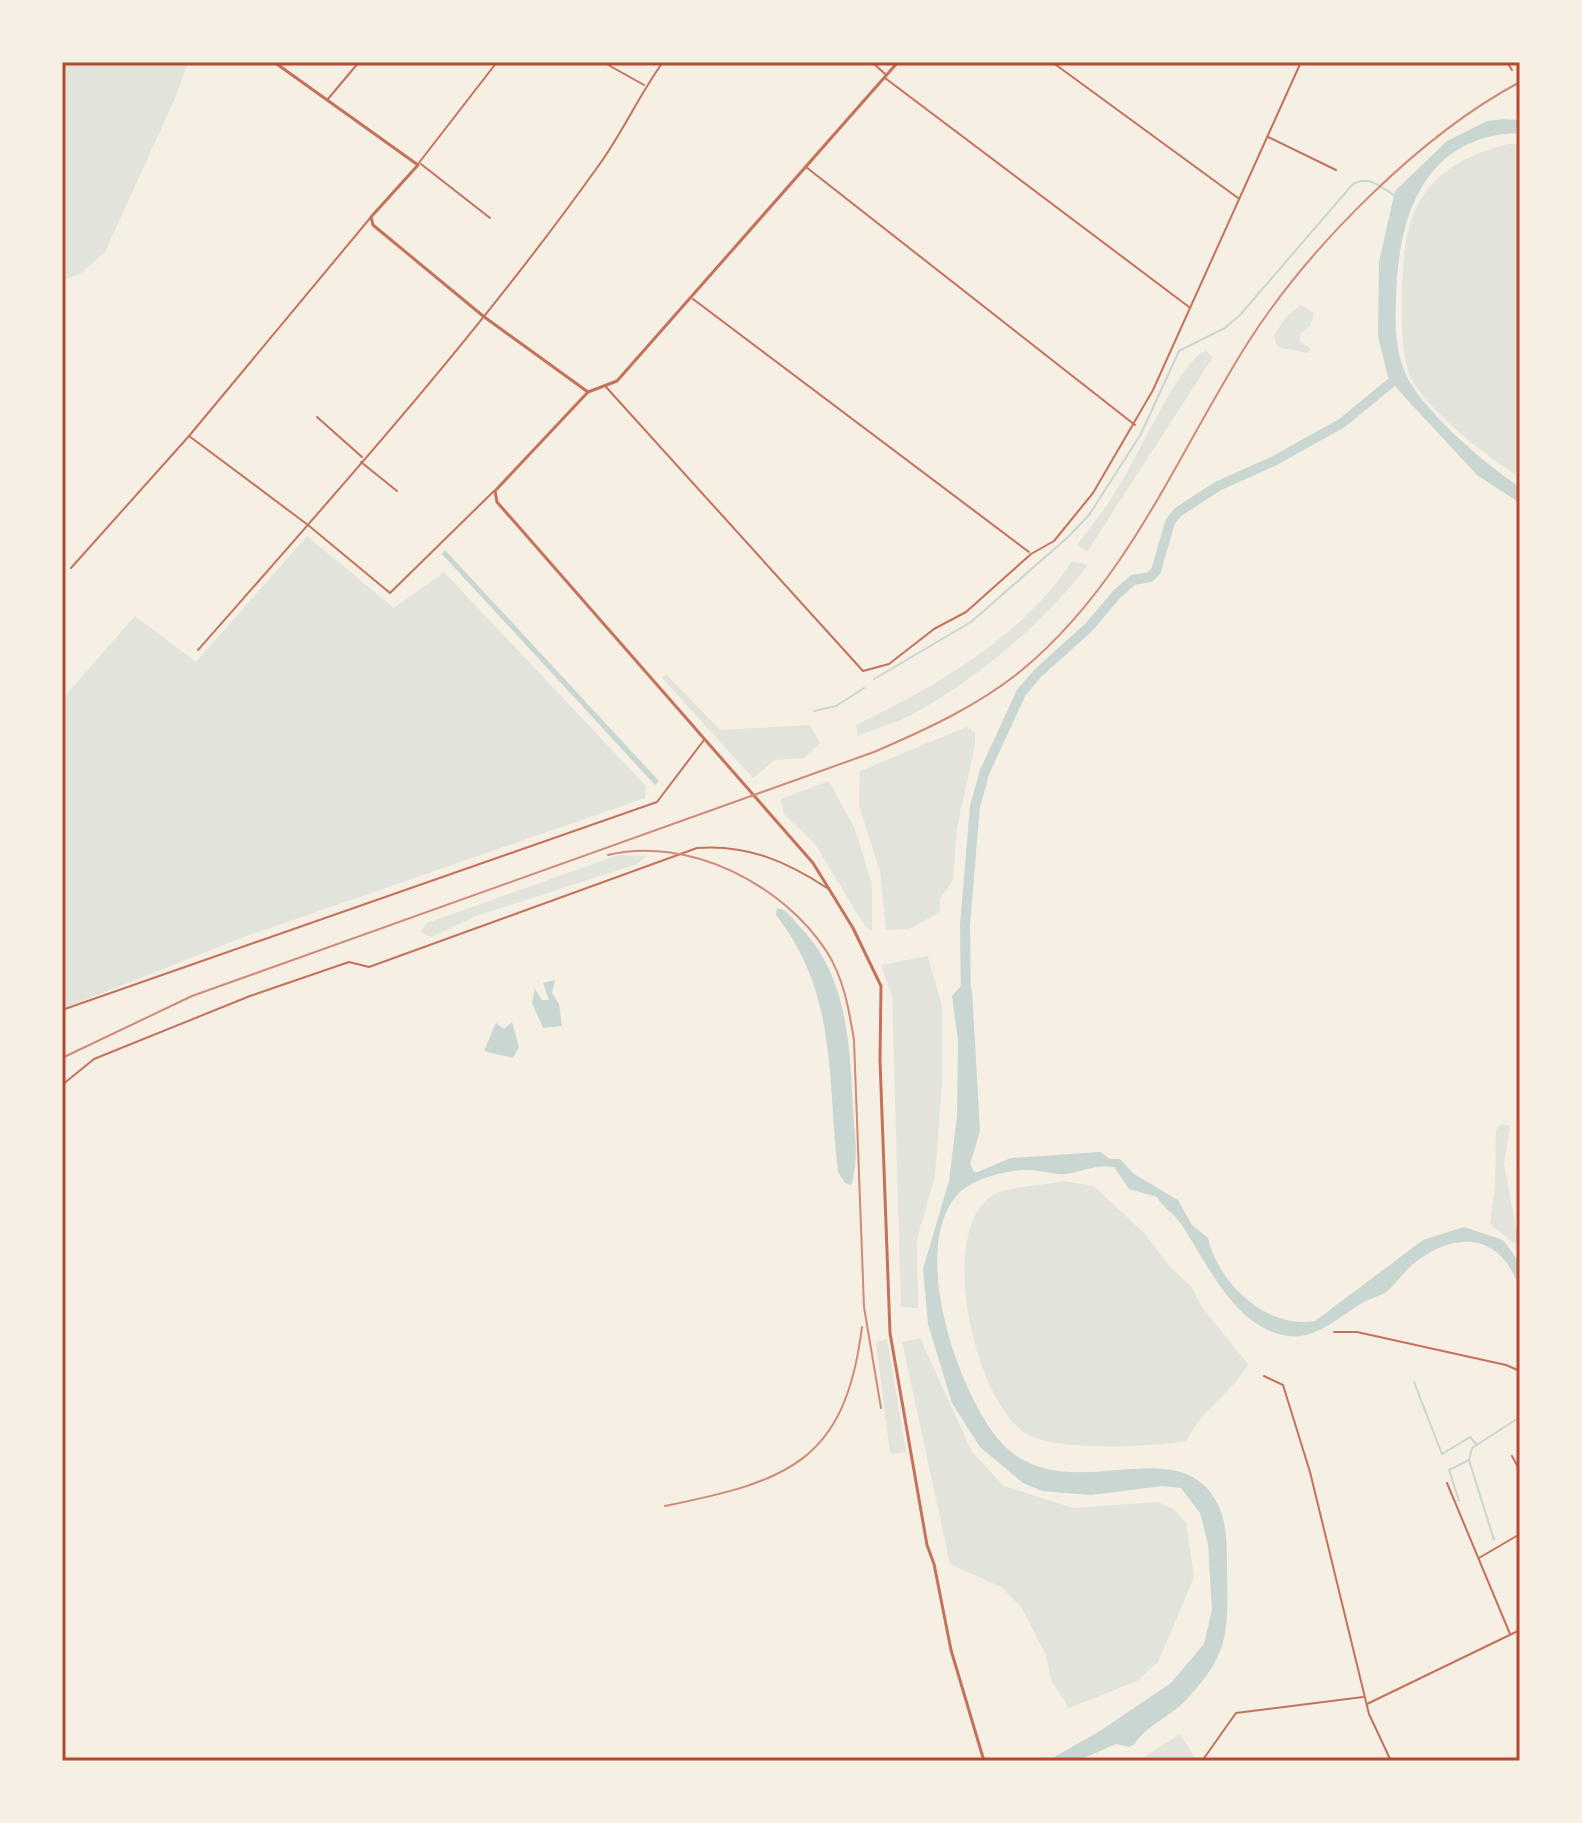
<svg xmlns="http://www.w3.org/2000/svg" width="1582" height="1823" font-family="'Nunito Sans',sans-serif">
<rect width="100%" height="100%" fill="#f6efe4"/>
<g fill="#e2e4dc">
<path d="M 62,62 L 188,62 L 176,96 L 105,252 L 80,274 L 62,280 Z"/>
<path d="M 1508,144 L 1520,144 L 1520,477 C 1487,457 1431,413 1412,380 C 1402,361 1402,329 1402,308 C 1401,218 1415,168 1508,144 Z"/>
<path d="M 1301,305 L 1314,313 L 1310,326 L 1299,335 L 1301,342 L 1311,349 L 1308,353 L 1277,347 L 1274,335 L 1287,316 Z"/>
<path d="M 1205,350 L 1213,357 L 1087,552 L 1077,545 C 1091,526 1106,508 1118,488 C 1139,455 1176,368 1205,350 Z"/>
<path d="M 307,536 L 394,608 L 444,572 L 646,786 L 645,798 L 244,937 L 62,1009 L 62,699 L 135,616 L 196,662 Z"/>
<path d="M 1072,561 L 1088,565 C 1044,623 979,677 915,713 C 898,722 877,728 858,736 L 856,725 C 935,687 1023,637 1072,561 Z"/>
<path d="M 666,674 L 720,730 L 810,725 L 820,743 L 804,758 L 775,760 L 753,778 L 662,678 Z"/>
<path d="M 966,727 L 975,732 L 975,745 L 957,827 L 953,880 L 940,899 L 940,912 L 909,929 L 886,930 L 880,872 L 859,805 L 860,771 Z"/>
<path d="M 829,781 L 855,829 L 872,884 L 872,931 L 865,926 L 815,844 L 784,814 L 781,799 Z"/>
<path d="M 618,855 L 647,856 L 637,864 L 476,916 L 431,937 L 420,932 L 427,923 Z"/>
<path d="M 928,956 L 942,1007 L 942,1083 L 935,1176 L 917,1239 L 918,1308 L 901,1307 L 892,996 L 881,965 Z"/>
<path d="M 1501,1124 L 1510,1126 L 1504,1164 L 1520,1248 L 1490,1224 L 1495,1186 L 1496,1130 Z"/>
<path d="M 1064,1181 L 1094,1186 L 1144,1233 L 1170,1267 L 1191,1286 L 1202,1307 L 1248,1364 C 1232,1393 1203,1408 1186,1441 C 1152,1447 1053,1452 1025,1433 C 975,1399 935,1232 993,1195 C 1006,1187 1045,1185 1064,1181 Z"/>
<path d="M 920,1338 L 972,1452 L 1004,1486 L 1073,1508 L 1158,1502 L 1175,1510 L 1186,1523 L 1194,1577 L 1158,1662 L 1137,1681 L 1069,1708 L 1051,1680 L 1046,1655 L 1021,1607 L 1001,1587 L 950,1564 L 902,1342 Z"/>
<path d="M 887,1339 L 906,1452 L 890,1454 L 876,1342 Z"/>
<path d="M 1180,1734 L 1195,1758 L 1193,1761 L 1138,1761 Z"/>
</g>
<g fill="#c9d6d2">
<path d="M 1503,119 L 1520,120 L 1520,133 C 1424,135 1398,216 1396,298 C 1395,322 1395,347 1404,370 C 1416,405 1488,467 1520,487 L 1520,503 L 1477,475 L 1401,393 L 1388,377 L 1378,336 L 1379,262 L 1395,191 L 1447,141 L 1487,121 Z"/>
<path d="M 445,550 L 659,781 L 655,785 L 442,554 Z"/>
<path d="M 777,908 C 787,909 793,919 800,927 C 848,976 850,1047 853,1111 C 855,1134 859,1162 851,1185 L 845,1183 L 838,1172 C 827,1078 838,994 776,915 Z"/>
<path d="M 555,980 L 552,993 L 559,1004 L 562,1026 L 543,1028 L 532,1003 L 535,989 L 542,1000 L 549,1000 L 543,983 Z"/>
<path d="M 960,987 L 972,990 L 980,1131 L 970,1164 L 975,1173 L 1011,1158 L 1100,1152 L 1110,1159 L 1120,1159 L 1134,1174 L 1178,1200 L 1192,1225 L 1208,1238 C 1218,1283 1267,1330 1315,1321 L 1423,1240 L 1464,1227 L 1503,1240 L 1520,1263 L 1520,1291 C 1503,1233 1455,1229 1412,1265 C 1403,1273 1395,1285 1386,1292 C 1381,1296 1371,1298 1364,1302 C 1341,1315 1317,1340 1288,1336 C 1234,1328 1207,1262 1181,1224 C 1174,1213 1164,1209 1157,1197 L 1129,1189 L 1114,1167 C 1098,1165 1087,1169 1073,1173 C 1057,1177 1041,1169 1025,1170 C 1005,1171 972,1179 958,1194 C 908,1249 959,1394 1000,1441 C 1065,1516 1182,1420 1220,1509 C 1227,1527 1227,1549 1227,1568 C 1228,1630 1231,1653 1185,1701 C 1171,1716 1145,1726 1135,1744 L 1129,1747 L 1116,1744 L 1077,1761 L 1047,1761 L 1100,1731 L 1171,1683 L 1204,1644 L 1212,1610 L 1208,1544 L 1200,1513 L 1181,1488 L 1162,1486 L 1091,1495 L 1042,1491 L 1023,1483 L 980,1447 L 952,1403 L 928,1324 L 923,1269 L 949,1181 L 957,1116 L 958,1041 L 952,996 Z"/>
<path d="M 512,1022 L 519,1047 L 513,1058 L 484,1051 L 496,1023 L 504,1029 Z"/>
</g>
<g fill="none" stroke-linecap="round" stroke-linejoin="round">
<g stroke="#c9d6d2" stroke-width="2">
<path d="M 874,679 L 971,622 L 1068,537 L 1089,515 L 1141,434 L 1179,351 L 1225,328 L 1240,315 L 1352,185 C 1367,174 1379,186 1394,195"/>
<path d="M 814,711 L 836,706 L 864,688"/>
<path d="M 1414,1382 L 1442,1454 L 1470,1437 L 1476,1444"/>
<path d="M 1459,1501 L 1449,1470 L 1469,1460"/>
<path d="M 1494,1540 L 1469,1460 L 1472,1448 L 1520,1417"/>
</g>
<path stroke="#c9d6d2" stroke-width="10" d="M 966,1001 L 965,925 L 975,806 L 985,771 L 1021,693 L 1038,673 L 1089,627 L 1117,594 L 1133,580 L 1150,577 L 1156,571 L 1170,522 L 1178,512 L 1218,486 L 1274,461 L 1342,423 L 1398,377"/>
<g stroke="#c5725c" stroke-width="2">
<path d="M 603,62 L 644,85"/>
<path d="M 872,62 L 885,74"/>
<path d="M 1052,62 L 1238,198"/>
<path d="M 1507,62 L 1512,70"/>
<path d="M 885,78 L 1189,307"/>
<path d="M 328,99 L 359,62"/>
<path d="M 1268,137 L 1336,170"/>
<path d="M 418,164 L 497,62"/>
<path d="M 421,164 L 490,218"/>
<path d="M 806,167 L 1135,425"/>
<path d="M 693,299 L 1029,552"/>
<path d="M 606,387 L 863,671 L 889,664 L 934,629 L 966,612 L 1031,554 L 1054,541 L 1093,493 L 1153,390 L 1301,62"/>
<path d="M 317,417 L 362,457"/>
<path d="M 189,436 L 308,525 L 390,593 L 494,491"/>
<path d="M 361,462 L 397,491"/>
<path d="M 71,568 L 189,436 L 371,217"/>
<path d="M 198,650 C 336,493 478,335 599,165 C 623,132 639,95 663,62"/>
<path d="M 62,1010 L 657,802 L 704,740"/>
<path d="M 62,1085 L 94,1059 L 250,996 L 349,962 L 369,967 L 697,848 C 746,844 786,861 827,888"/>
<path d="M 1334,1332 L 1357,1332 L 1506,1365 L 1520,1371"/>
<path d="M 1264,1376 L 1283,1385 L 1310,1472 L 1369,1714 L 1391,1761"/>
<path d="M 1512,1456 L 1520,1471"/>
<path d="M 1447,1483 L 1510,1634"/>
<path d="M 1479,1558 L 1520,1534"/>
<path d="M 1367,1704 L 1520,1630"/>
<path d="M 1202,1761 L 1236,1713 L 1363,1697"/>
</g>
<g stroke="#c5725c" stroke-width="3">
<path d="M 274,62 L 418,165 L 371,217 L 373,225 L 483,316 L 588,392"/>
<path d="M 898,62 L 617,381 L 588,392 L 495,491 L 497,502 L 813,863 L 853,928 L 881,986 L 880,1060 L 890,1333 L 927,1545 L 934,1564 L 951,1650 L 984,1761"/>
</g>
<g stroke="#cf8b77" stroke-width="2">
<path d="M 608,855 C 689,836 783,884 827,952 C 844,979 849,1010 854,1040 L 864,1307 L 881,1408"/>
<path d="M 62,1058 L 192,996 L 874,752 C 925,730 978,706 1022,670 C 1127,583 1176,457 1247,344 C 1308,248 1420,135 1520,82"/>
<path d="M 665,1506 C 787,1481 845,1463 862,1327"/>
</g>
</g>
<rect width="1582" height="1823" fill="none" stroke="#f6efe4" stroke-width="128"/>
<rect x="64" y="64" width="1454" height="1695" fill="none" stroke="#b5482f" stroke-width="3"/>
</svg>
